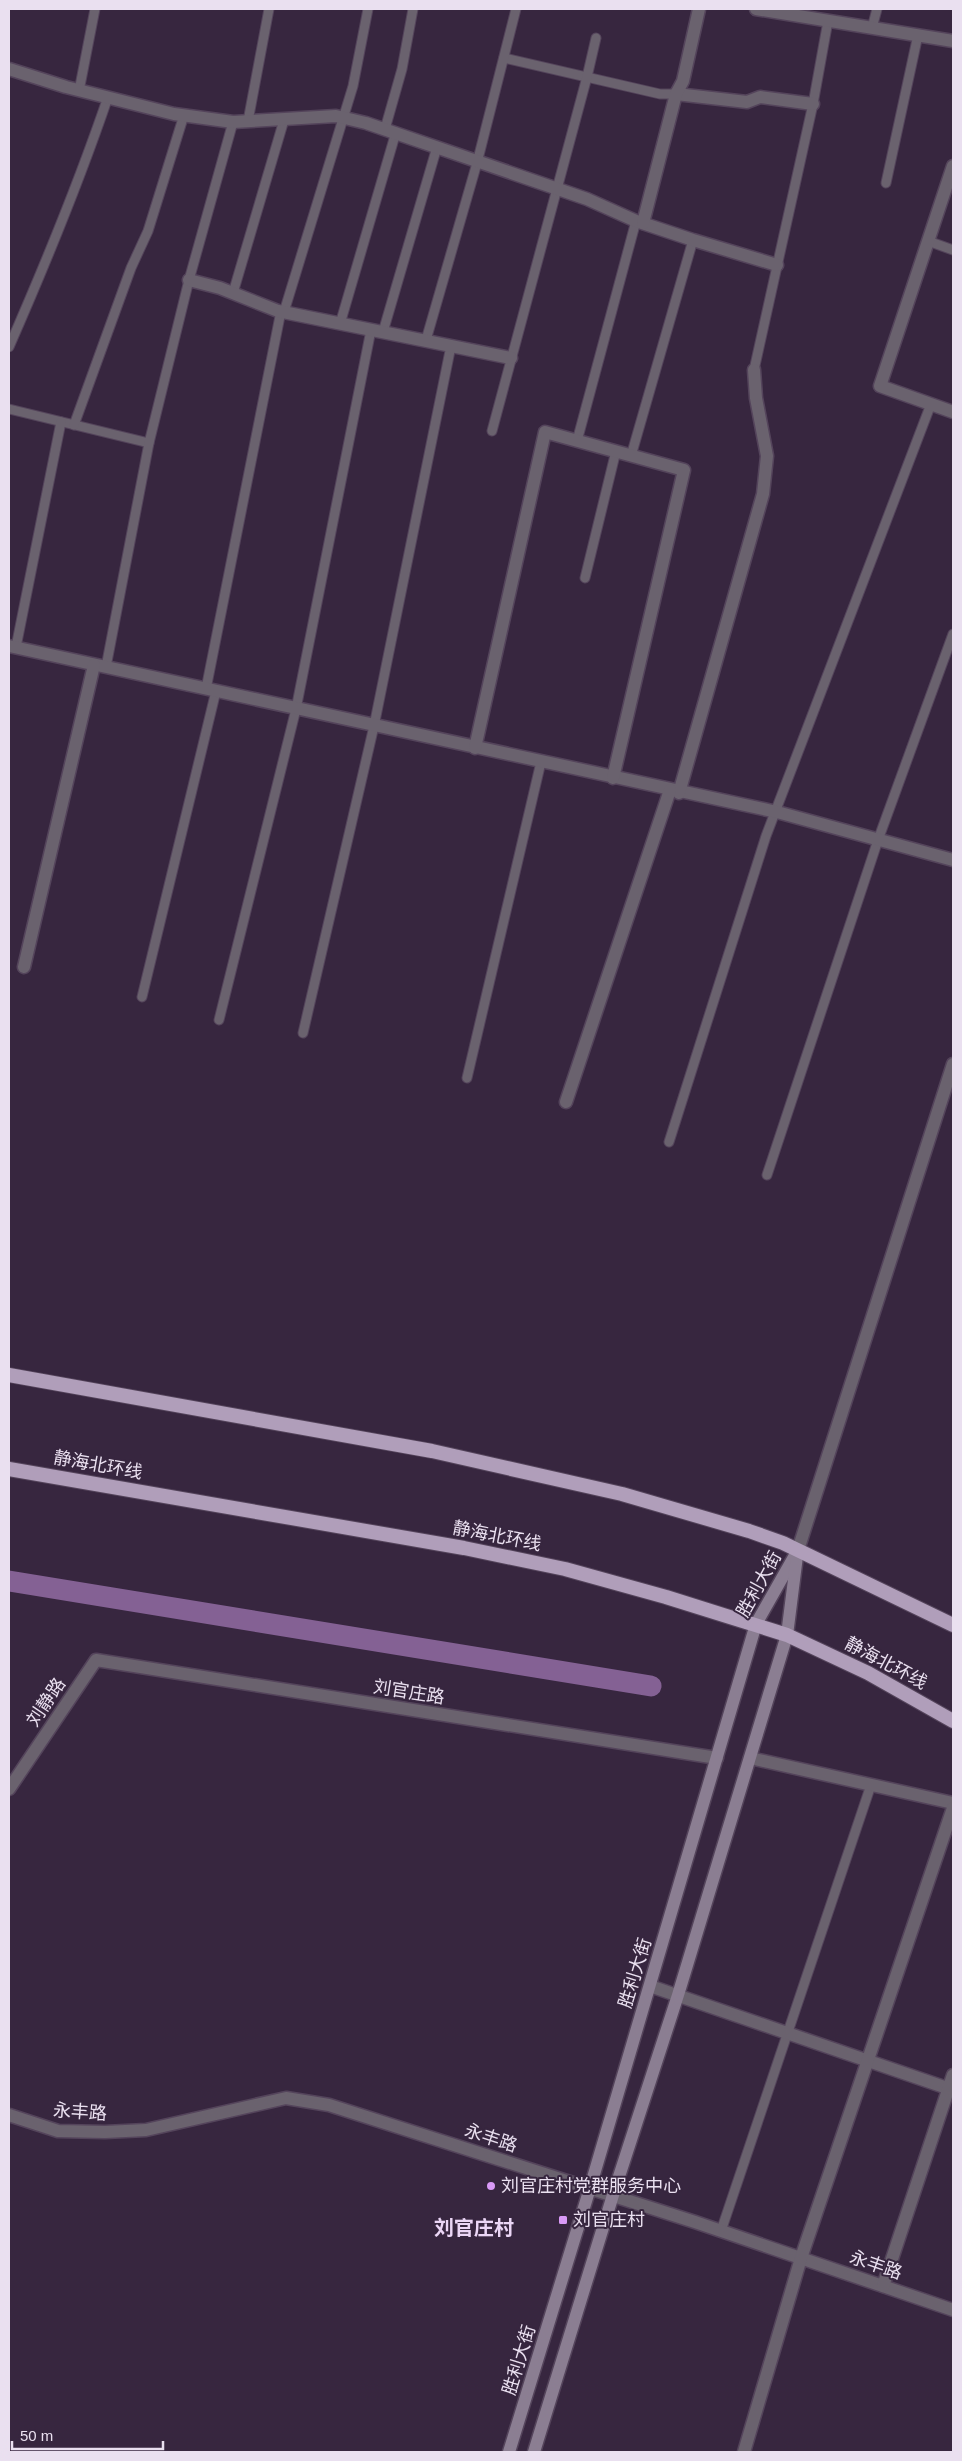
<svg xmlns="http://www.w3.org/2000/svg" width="962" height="2461" font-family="Arial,'Noto Sans SC',sans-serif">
<rect width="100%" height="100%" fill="#37263f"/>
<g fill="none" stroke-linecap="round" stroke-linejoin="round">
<path stroke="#846194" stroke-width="21" d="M 9,1581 L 651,1686"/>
<defs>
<g id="service">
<path d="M 872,28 L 877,9"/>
<path d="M 504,58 L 660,94 L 676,94"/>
<path d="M 79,91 L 95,9"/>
<path d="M 248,121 L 269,9"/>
<path d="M 385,129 L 402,69 L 413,9"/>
<path d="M 886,183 L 918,35"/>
<path d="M 928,241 L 953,250"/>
<path d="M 233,293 L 284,120"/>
<path d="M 284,312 L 353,86 L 368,9"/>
<path d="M 340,324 L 396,132"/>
<path d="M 383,332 L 437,147"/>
<path d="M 426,340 L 477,163 L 516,9"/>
<path d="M 9,347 C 45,265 79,182 108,97"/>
<path d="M 754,370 L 813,104 L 828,21"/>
<path d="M 9,409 L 149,443"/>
<path d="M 74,425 L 131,268 L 148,231 L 184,115"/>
<path d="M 492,431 L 587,77 L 596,38"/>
<path d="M 577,441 L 636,221"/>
<path d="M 631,456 L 693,240"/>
<path d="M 585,578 L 616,451"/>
<path d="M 16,647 L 61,422"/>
<path d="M 106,667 L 149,443 L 189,280 L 233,122"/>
<path d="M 206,689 L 281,311"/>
<path d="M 142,997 L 216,691"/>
<path d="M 219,1020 L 296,709 L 371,330"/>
<path d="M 303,1033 L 374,726 L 451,346"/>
<path d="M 467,1078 L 541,762"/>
<path d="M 669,1142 L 766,836 L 931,404"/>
<path d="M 767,1175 L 878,840 L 953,634"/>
<path d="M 721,2231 L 871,1785"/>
</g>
<g id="minor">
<path d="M 756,9 L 953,41"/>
<path d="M 9,69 L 66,87 L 174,114 L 233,122 L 336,116 L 366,123 L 587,199 L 636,221 L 693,240 L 777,265"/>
<path d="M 676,94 L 747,102 L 760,97 L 813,104"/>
<path d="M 953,166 L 880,386 L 953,412"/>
<path d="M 643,223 L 676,94 L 683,81 L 699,9"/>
<path d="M 189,280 L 220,288 L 278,311 L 511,358"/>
<path d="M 9,646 L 777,812 L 953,860"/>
<path d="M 475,748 L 545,432 L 684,470 L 613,778"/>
<path d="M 679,793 L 763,494 L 767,456 L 756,398 L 754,370"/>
<path d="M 24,967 L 94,665"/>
<path d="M 566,1102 L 670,790"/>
<path d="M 798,1550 L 953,1064"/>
<path d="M 750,1758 L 953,1803"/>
<path d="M 9,1789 L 96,1660 L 717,1758"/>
<path d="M 650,1986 L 953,2090"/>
<path d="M 9,2115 L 58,2131 L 105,2132 L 146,2130 L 286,2098 L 329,2105 L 695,2222 L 953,2310"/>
<path d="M 883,2286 L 953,2075"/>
<path d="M 744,2452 L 801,2258 L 953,1808"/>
</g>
<g id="secondary">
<path d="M 509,2452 L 590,2188 L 756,1624 L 798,1550"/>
<path d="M 534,2452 L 613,2195 L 678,1995 L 787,1635 L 797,1556"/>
</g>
<g id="trunk">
<path d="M 9,1375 L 432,1451 L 622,1494 L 749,1531 L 783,1543 L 953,1625"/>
<path d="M 9,1469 L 464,1548 L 565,1569 L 666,1597 L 787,1635 L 868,1673 L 953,1721"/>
</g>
</defs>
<use href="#service" stroke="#54445b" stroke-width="11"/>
<use href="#minor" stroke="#54445b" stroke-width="15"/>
<use href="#secondary" stroke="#54445b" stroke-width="15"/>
<use href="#trunk" stroke="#54445b" stroke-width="16"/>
<use href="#service" stroke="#6a626e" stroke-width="9"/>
<use href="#minor" stroke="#6a626e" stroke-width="12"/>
<use href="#secondary" stroke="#8b7e92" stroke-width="12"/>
<use href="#trunk" stroke="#b09eba" stroke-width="14"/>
</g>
<g fill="#d99af7" stroke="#37263f" stroke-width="2">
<circle cx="491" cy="2186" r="5"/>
<rect x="558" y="2215" width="10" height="10" rx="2.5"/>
</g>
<g text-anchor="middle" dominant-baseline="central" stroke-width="4" stroke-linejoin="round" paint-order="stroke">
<g font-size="18" fill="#eae0f0" stroke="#37263f">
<text transform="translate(98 1465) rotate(10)">静海北环线</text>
<text transform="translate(497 1536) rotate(11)">静海北环线</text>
<text transform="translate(759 1584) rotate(-61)">胜利大街</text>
<text transform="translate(886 1663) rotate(28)">静海北环线</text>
<text transform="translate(409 1692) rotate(9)">刘官庄路</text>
<text transform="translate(46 1702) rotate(-56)">刘静路</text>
<text transform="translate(635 1973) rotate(-73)">胜利大街</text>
<text transform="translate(80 2112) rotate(4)">永丰路</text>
<text transform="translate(491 2138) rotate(18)">永丰路</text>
<text transform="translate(876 2265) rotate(19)">永丰路</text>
<text transform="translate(519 2360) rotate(-73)">胜利大街</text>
</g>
<g font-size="18" fill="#eae0f0" stroke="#37263f" text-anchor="start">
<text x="501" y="2186">刘官庄村党群服务中心</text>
<text x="573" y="2220">刘官庄村</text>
</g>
<g font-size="20" font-weight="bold" fill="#ebd6f6" stroke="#37263f">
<text x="474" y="2228">刘官庄村</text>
</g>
</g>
<rect width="962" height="2461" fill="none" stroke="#eae0f0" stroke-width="20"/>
<path d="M12 2441v8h151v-8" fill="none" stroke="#eae0f0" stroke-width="2.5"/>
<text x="20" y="2441" font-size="15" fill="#eae0f0" stroke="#37263f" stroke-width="4" paint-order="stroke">50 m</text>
</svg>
